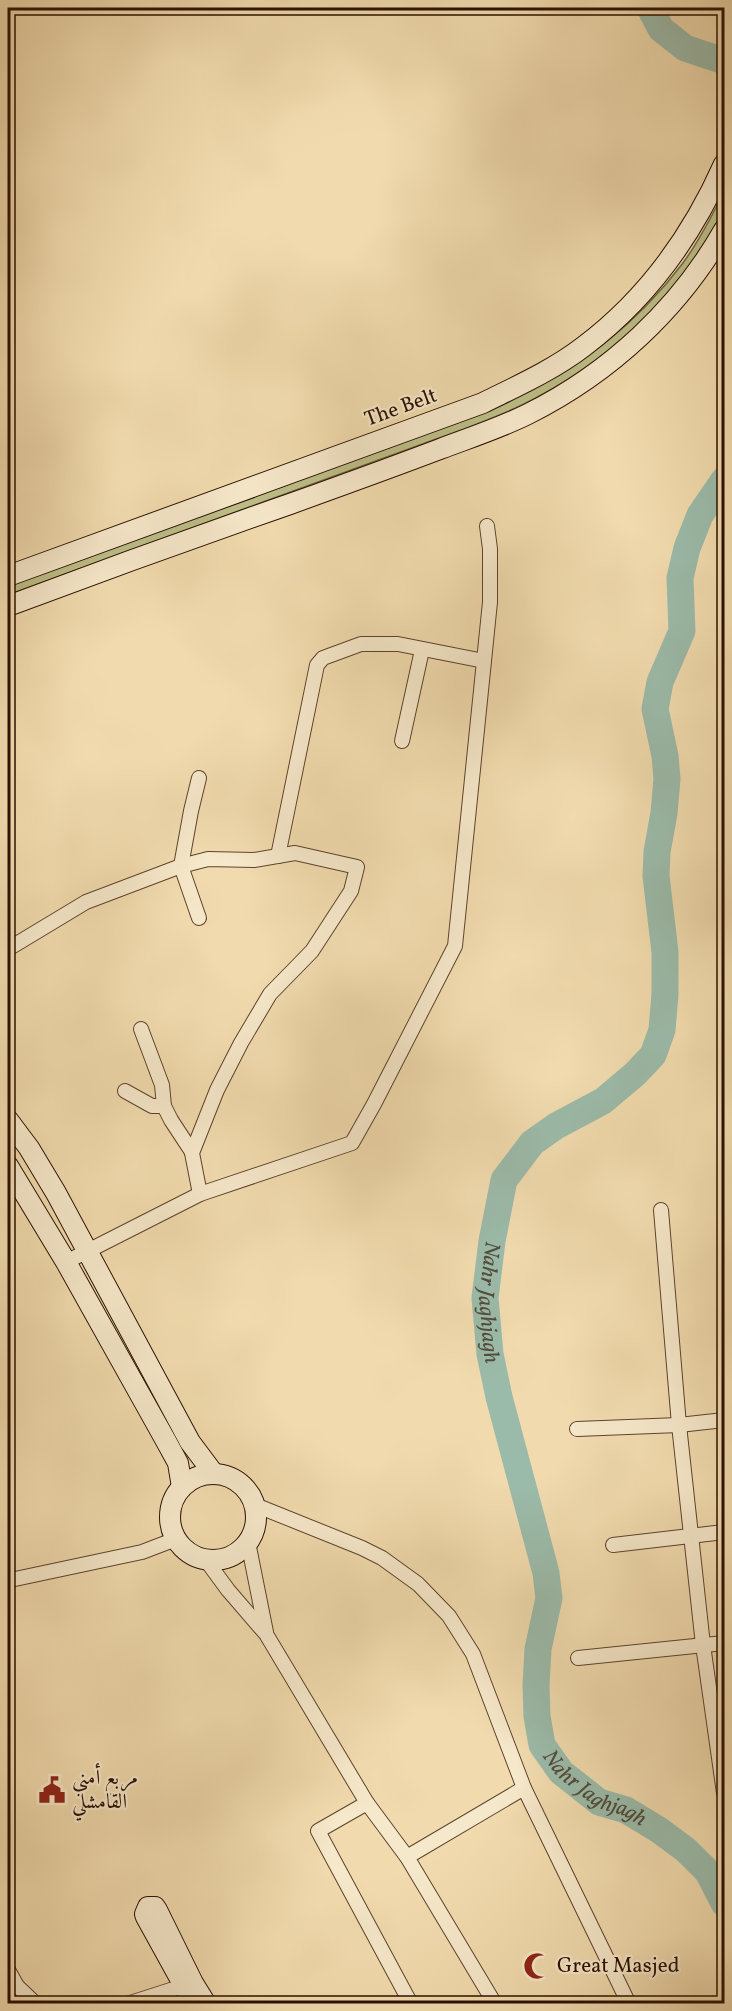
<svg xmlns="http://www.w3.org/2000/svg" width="732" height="2011" font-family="Vollkorn,Amiri,serif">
<rect width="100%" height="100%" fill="#f1dbae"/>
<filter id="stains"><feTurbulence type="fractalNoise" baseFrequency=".00333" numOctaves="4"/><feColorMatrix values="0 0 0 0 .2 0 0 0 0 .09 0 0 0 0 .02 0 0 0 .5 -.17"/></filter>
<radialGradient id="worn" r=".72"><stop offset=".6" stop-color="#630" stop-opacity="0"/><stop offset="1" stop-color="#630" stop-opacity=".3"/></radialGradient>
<path fill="#bdbf88" stroke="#746844" stroke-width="1.5" d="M 724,192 C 724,197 726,204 724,210 C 719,225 707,240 698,253 C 656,318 593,370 524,404 C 504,414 482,422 461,430 L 8,595 L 8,586 L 478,415 C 559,383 630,333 683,263 C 699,241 712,216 724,192 Z"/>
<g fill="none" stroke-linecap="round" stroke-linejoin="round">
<g stroke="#9bbbaa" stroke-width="27">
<path d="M 650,8 L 661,29 L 685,48 L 724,61"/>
<path id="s1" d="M 724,480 L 700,515 L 687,548 L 680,578 L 682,631 L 660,682 L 655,709 L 665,756 L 667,779 L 664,813 L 657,852 L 656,876 L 665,952 L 665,994 L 662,1030 L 653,1055 L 635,1074 L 603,1101 L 556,1126 L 532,1143 L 504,1180 L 492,1241 L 485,1298 L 490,1354 L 499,1397 L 546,1573 L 549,1598 L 538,1649 L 536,1685 L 537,1716 L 542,1745 L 561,1772 L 599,1802 L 626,1810 L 659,1830 L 686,1850 L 708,1872 L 724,1903"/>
</g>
<defs>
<g id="street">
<path d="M 402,741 L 422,650"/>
<path d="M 278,856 L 317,665 L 323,658 L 361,644 L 398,644 L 484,661"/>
<path d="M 199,918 L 181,866 L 191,811 L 199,778"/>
<path d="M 8,949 L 86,902 L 181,866 L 208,859 L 254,860 L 295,853 L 357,867 L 351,891 L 312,951 L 270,994 L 241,1043 L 217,1090 L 192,1153 L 200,1194"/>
<path d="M 141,1029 L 162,1085 L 164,1106 L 171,1120 L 192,1152"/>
<path d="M 125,1091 L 152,1106 L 164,1106"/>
<path d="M 661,1210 L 679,1425 L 703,1645 L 724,1793"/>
<path d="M 66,1262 L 200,1194 L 352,1143 L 374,1104 L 455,946 L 490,602 L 490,549 L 487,526"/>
<path d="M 577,1429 L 679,1425 L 724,1420"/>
<path d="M 255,1505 L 362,1548 L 382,1558 L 418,1584 L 449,1616 L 473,1654 L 524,1788 L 629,2004"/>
<path d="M 248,1542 L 266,1632"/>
<path d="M 613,1545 L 724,1532"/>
<path d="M 206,1560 L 228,1590 L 266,1634 L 367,1803 L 407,1857 L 495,2004"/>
<path d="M 15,1579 L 142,1552 L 176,1539"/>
<path d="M 578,1658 L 724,1643"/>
<path d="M 367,1803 L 318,1831 L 411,2004"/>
<path d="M 407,1857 L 524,1788"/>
<path d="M 8,1970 L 17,1986 L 36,2004"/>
<path d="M 127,2004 L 183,1986"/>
</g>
<g id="secondary">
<path d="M 8,576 L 483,403 C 517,386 553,370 583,347 C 647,299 692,236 724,164"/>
<path d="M 8,606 C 101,571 195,537 290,504 C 340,486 390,468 440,449 C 469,438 500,428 528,414 C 610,373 679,309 724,230"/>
<path d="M 8,1120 L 29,1148 L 56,1193 L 190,1442 L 214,1474"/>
<path d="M 8,1166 L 66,1262 L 166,1441 L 178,1463 L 182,1487"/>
<circle cx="213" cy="1517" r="43"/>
<path d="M 194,2004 L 146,1917 L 145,1914 L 148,1907 L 155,1907 L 157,1910 L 193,1983 L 206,2004"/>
</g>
</defs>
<use href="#street" stroke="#5c432c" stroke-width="16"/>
<use href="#secondary" stroke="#2a1000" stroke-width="22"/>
<use href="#street" stroke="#f6e8ca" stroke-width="14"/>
<use href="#secondary" stroke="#f6e8ca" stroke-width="20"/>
</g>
<defs>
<symbol id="civic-bare" viewBox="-9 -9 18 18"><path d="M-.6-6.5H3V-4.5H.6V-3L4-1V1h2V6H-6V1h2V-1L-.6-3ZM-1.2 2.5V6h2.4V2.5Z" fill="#8f2418" stroke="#f6e8ca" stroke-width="2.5" paint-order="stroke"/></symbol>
<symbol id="mosque-bare" viewBox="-9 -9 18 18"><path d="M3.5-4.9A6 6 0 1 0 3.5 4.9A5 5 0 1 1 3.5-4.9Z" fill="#8f2418" stroke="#f6e8ca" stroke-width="2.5" paint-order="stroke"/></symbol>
</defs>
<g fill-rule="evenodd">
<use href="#civic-bare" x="33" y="1771" width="38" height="38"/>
<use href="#mosque-bare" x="518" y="1947" width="38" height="38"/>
</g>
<g text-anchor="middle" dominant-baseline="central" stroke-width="4.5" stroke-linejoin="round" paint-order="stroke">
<g font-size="21" fill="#2a1000" stroke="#f6e8ca">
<text transform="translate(401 408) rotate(-20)">The Belt</text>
</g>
<g font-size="21" fill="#2a1000" stroke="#f6e8ca" text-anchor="start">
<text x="72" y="1778">مربع أمني<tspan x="72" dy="24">القامشلي</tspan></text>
<text x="557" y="1966">Great Masjed</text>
</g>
<g font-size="22" font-style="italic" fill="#524c3c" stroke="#f6e8ca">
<text stroke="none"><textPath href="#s1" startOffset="916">Nahr Jaghjagh</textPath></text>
<text stroke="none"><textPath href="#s1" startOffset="1438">Nahr Jaghjagh</textPath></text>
</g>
</g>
<rect width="732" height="2011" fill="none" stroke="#f1dbae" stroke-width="30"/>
<rect x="9" y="9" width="714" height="1993" fill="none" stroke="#2a1000" stroke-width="3"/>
<rect x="15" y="15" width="702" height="1981" fill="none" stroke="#2a1000" stroke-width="1.5"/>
<rect width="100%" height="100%" filter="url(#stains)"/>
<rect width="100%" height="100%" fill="url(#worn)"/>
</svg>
